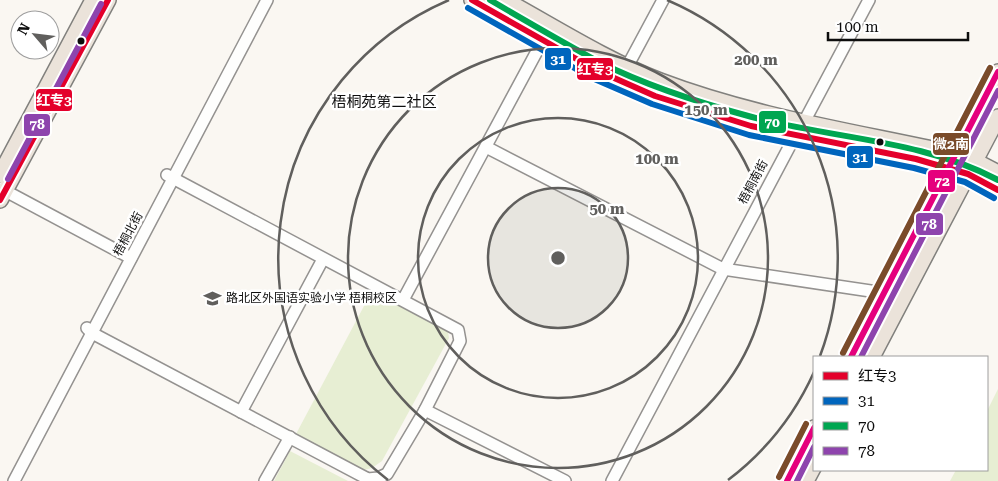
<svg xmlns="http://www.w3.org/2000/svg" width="998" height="481" font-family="'Roboto Serif','Noto Sans SC',serif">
<rect width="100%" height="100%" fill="#faf7f2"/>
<g fill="#e7eed3">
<path d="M 372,291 L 448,332 L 449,338 L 382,461 L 372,468 L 364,470 L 296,434 Z"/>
<path d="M 998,389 L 998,481 L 950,481 L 956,470 L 987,470 L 987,411 Z"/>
<path d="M 290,451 L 348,481 L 274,481 Z"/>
</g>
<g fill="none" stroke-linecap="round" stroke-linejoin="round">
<defs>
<g id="minor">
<path d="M 627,67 L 663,0"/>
<path d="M 804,122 L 869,0"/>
<path d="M 486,147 L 723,269 L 884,293"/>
<path d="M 0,188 L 131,258"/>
<path d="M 403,300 L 543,40"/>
<path d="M 87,328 L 92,333 L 368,479 L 378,478 L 387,474 L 425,410 L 460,341 L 458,330 L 167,175"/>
<path d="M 425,410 L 565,481"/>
<path d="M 241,412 L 323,259"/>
<path d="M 14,481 L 267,0"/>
<path d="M 265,481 L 290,437"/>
<path d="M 612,481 L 795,136"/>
</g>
<g id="major">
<path d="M 472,0 L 596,70 L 655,96 L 751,126 L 916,159 L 968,174 L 998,190"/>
<path d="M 505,0 C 556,28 606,60 660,81 C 755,117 856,132 955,154 L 975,161 L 998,173"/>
<path d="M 0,175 L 93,0"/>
<path d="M 0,200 L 108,0"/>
<path d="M 851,357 L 998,72"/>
<path d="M 872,357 L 998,117"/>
<path d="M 787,481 L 814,428"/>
<path d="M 806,481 L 814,466"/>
</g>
</defs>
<use href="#minor" stroke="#949290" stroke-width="14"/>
<use href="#major" stroke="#81807d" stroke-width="18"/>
<use href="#minor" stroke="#fefefd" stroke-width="11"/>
<use href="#major" stroke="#ebe3da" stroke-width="15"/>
<defs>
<g id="bus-1">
<path d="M 472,0 L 596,70 L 655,96 L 751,126 L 916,159 L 968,174 L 998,190"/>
<path d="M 0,200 L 108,0"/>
</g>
<path id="bus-2" d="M 468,8 L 592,78 L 652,104 L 749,135 L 914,168 L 965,182 L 994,198"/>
<path id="bus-3" d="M 490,0 C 526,21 562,42 599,62 C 647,86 700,103 752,117 C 834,139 923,140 998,180"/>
<g id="bus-4">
<path d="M 8,179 L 101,4"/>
<path d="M 861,357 L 998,91"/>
<path d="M 797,481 L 814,447"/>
</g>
<g id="bus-5">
<path d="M 851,357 L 998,72"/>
<path d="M 787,481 L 814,428"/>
</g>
<g id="bus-6">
<path d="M 843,353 L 990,68"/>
<path d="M 779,477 L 806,424"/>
</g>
</defs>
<use href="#bus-1" stroke="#fff" stroke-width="10"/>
<use href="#bus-2" stroke="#fff" stroke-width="10"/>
<use href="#bus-3" stroke="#fff" stroke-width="10"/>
<use href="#bus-4" stroke="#fff" stroke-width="10"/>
<use href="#bus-5" stroke="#fff" stroke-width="10"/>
<use href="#bus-6" stroke="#fff" stroke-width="10"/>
<use href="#bus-1" stroke="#e4002b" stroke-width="6"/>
<use href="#bus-2" stroke="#0065bd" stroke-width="6"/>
<use href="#bus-3" stroke="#00a651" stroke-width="6"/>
<use href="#bus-4" stroke="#8e44ad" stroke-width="6"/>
<use href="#bus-5" stroke="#e5007d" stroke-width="6"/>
<use href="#bus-6" stroke="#7a4b2a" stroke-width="6"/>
</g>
<circle cx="558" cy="258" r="70" fill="#605f5d" fill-opacity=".12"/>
<g fill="none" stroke="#605f5d" stroke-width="2.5">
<circle cx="558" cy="258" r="70"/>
<circle cx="558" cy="258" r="140"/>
<circle cx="558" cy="258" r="210"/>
<path d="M814 372A280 280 0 0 1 728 480M388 480A280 280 0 0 1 449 0M667 0A280 280 0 0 1 820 356"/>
</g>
<defs>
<symbol id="school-bare" viewBox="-9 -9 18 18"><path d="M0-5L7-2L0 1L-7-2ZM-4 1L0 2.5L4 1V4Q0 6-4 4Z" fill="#605f5d" stroke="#fff" stroke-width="2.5" paint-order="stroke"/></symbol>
</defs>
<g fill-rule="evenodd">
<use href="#school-bare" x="200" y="286" width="25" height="25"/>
</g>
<g fill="#0d0d0d" stroke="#fff" stroke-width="2">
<circle cx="81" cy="41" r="4.5"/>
<circle cx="880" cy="142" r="4.5"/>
</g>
<g text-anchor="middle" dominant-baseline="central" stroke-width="5" stroke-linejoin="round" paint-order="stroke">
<g font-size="12" fill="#0d0d0d" stroke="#fff">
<text transform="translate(753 182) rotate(-62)">梧桐南街</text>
<text transform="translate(128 234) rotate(-62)">梧桐北街</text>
</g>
<g font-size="12" fill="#0d0d0d" stroke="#fff" text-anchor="start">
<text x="226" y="298">路北区外国语实验小学 梧桐校区</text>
</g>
<g font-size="15" fill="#0d0d0d" stroke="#fff">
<text x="384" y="102">梧桐苑第二社区</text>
</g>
</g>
<circle cx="558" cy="258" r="8" fill="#605f5d" stroke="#fff" stroke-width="2.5"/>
<g font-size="15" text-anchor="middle" font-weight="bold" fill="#605f5d" stroke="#fff" stroke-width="5" stroke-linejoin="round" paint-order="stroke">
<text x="756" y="65">200 m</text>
<text x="706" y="115">150 m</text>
<text x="657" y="164">100 m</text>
<text x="607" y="214">50 m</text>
</g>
<g stroke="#fff" stroke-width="2">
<rect x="544" y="47" width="28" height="24" rx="5" fill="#0065bd"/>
<rect x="576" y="57" width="38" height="24" rx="5" fill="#e4002b"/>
<rect x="35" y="88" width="38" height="24" rx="5" fill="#e4002b"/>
<rect x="758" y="110" width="29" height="24" rx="5" fill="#00a651"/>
<rect x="23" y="113" width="28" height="24" rx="5" fill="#8e44ad"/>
<rect x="932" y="132" width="38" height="24" rx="5" fill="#7a4b2a"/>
<rect x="846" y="145" width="28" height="24" rx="5" fill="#0065bd"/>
<rect x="927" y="169" width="29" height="24" rx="5" fill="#e5007d"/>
<rect x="915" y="212" width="29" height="24" rx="5" fill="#8e44ad"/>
</g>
<g font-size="14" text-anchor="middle" font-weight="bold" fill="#fff">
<text x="558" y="64">31</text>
<text x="595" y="74">红专3</text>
<text x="54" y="105">红专3</text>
<text x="772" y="127">70</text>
<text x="37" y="129">78</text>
<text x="951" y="149">微2南</text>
<text x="860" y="162">31</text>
<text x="942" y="186">72</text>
<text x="929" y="229">78</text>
</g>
<rect x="813" y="356" width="175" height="115" fill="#ffffff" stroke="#9e9e9e"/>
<rect x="823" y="372" width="25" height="8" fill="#e4002b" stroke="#9e9e9e"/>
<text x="858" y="381" font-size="15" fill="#0d0d0d">红专3</text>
<rect x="823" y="397" width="25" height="8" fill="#0065bd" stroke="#9e9e9e"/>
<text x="858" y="406" font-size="15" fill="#0d0d0d">31</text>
<rect x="823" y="422" width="25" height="8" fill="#00a651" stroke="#9e9e9e"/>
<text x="858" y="431" font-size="15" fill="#0d0d0d">70</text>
<rect x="823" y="447" width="25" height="8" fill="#8e44ad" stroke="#9e9e9e"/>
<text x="858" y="456" font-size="15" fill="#0d0d0d">78</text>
<g transform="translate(35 35) rotate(298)"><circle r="24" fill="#ffffff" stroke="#9e9e9e"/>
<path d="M0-4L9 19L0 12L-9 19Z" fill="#605f5d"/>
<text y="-8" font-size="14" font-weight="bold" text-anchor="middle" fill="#0d0d0d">N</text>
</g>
<path d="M828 32v8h140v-8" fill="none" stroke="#0d0d0d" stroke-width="2.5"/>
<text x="836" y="32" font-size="15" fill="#0d0d0d" stroke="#ffffff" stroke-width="4" paint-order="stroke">100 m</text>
</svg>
